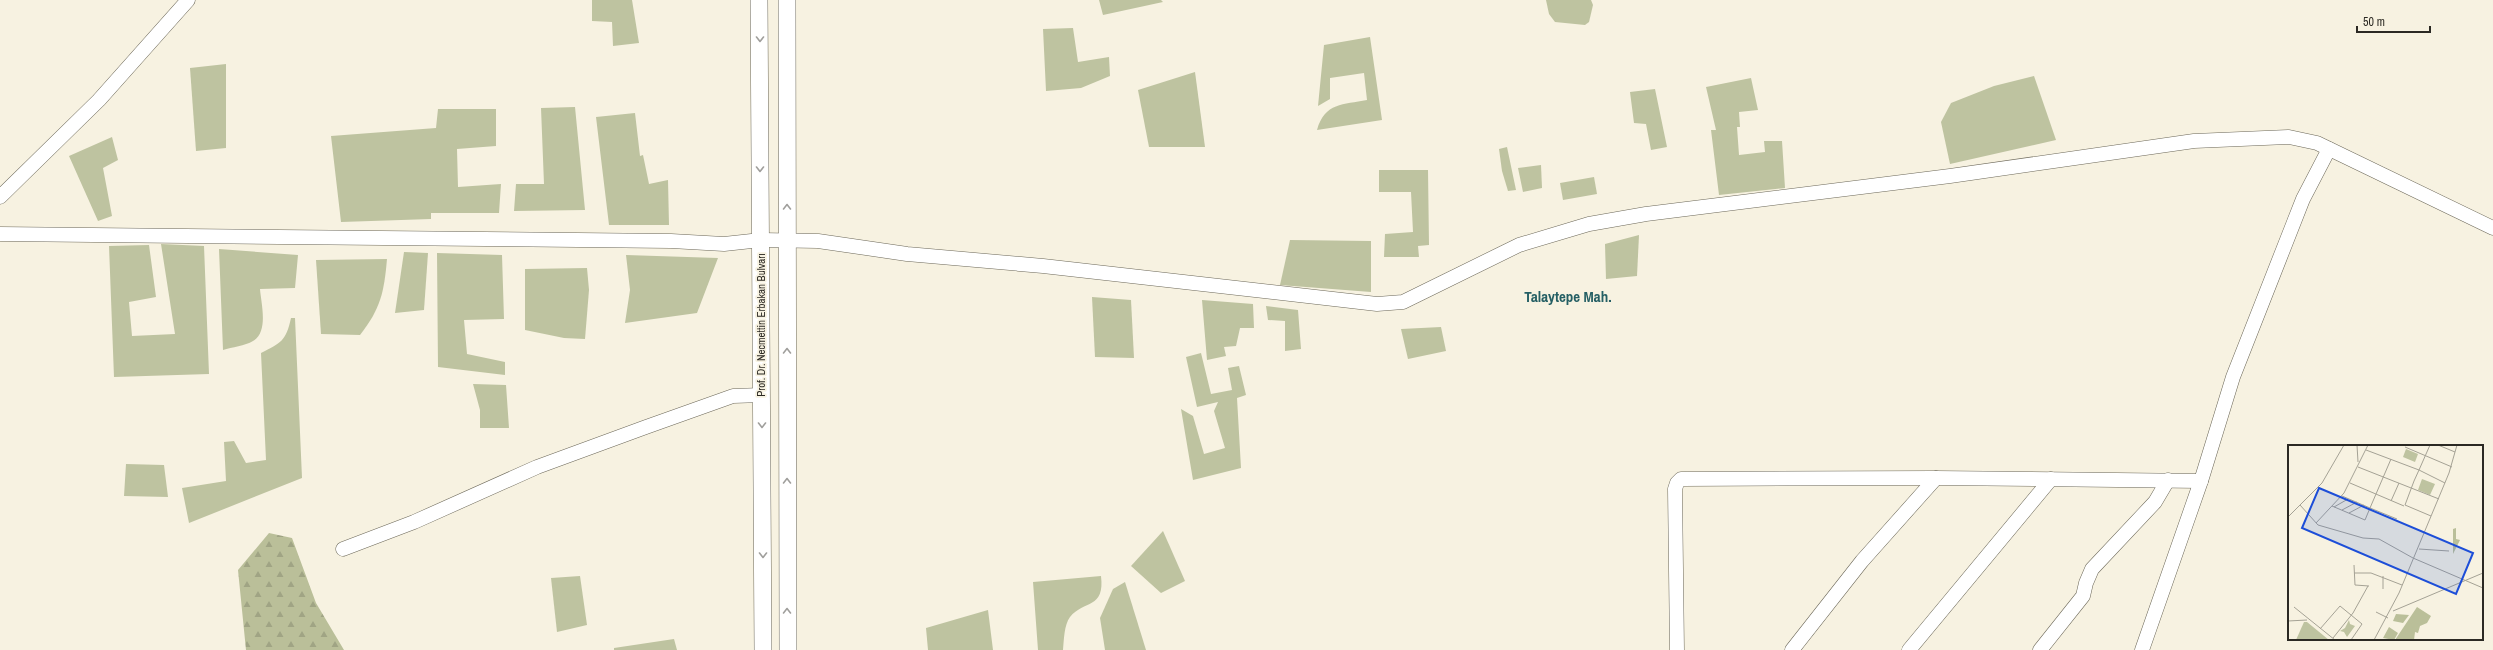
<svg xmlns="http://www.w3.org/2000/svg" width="2493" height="650" font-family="'Archivo Narrow',sans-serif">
<defs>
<pattern id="forest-firs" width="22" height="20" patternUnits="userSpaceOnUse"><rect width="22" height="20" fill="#babf99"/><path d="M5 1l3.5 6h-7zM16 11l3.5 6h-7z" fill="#a0a484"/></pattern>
</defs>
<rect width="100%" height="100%" fill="#f7f2e1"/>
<path fill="url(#forest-firs)" d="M 269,533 L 292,538 L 316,603 L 344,650 L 246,650 L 238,570 Z"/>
<g fill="#bec3a0">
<path d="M 592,0 L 632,0 L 639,43 L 613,46 L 612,22 L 592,21 Z"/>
<path d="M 1099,0 L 1161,0 L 1163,2 L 1103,15 Z"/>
<path d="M 1546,0 L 1591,0 L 1593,5 L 1589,22 L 1585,25 L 1555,22 L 1549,14 Z"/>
<path d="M 1073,28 L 1078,62 L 1109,57 L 1110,76 L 1081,88 L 1046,91 L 1043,29 Z"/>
<path d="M 1370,37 L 1382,120 L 1317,130 C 1325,102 1343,105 1367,100 L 1364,73 L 1330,78 L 1330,99 L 1318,106 L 1324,45 Z"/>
<path d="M 226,64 L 226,148 L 196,151 L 190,68 Z"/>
<path d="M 1195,72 L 1205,147 L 1149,147 L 1138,90 Z"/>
<path d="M 2034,76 L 2056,140 L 1950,164 L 1941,122 L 1951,103 L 1994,86 Z"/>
<path d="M 1751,78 L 1758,110 L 1739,112 L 1740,127 L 1737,127 L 1739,155 L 1765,152 L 1764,141 L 1782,141 L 1785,188 L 1719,195 L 1711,130 L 1716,130 L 1706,87 Z"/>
<path d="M 1655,89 L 1667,147 L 1651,150 L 1646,124 L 1634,123 L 1630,92 Z"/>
<path d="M 575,107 L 585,210 L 514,211 L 516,184 L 544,184 L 541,108 Z"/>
<path d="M 438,109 L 496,109 L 496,146 L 457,149 L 458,187 L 501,184 L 499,213 L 431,213 L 431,219 L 341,222 L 331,136 L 436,128 Z"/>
<path d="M 635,113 L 640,156 L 643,155 L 649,184 L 668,180 L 669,225 L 609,225 L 596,117 Z"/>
<path d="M 112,137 L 118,160 L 103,168 L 112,216 L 98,221 L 69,156 Z"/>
<path d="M 1507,147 L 1516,190 L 1508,191 L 1502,171 L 1499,149 Z"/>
<path d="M 1541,165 L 1542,188 L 1523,192 L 1518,168 Z"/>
<path d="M 1379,170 L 1428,170 L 1429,245 L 1418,246 L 1419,257 L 1384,257 L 1385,234 L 1413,232 L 1411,192 L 1379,192 Z"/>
<path d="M 1594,177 L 1597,194 L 1563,200 L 1560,183 Z"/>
<path d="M 1639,235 L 1637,276 L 1606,279 L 1605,244 Z"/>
<path d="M 1290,240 L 1371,241 L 1371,292 L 1280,285 Z"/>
<path d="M 161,244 L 204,246 L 209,374 L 114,377 L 109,246 L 149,245 L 156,297 L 129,302 L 132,336 L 175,334 Z"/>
<path d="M 219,249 L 298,255 L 295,288 L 260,289 C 261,303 269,332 253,341 C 245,346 232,347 223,350 Z"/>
<path d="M 404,252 L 428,253 L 424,310 L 395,313 Z"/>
<path d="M 437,253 L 502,255 L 504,319 L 464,320 L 467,354 L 505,362 L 505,375 L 438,367 Z"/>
<path d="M 626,255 L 718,258 L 697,313 L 625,323 L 630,290 Z"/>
<path d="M 387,259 C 384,292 381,308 360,335 L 321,334 L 316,260 Z"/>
<path d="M 587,268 L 589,290 L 585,339 L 564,338 L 525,330 L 525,269 Z"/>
<path d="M 1092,297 L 1131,300 L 1134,358 L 1095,357 Z"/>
<path d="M 1202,300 L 1253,304 L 1254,328 L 1240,328 L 1236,346 L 1224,347 L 1226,356 L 1207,360 Z"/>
<path d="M 1266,306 L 1298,310 L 1301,349 L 1285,351 L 1285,321 L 1268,320 Z"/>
<path d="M 291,318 L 295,318 L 302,478 L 189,523 L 182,488 L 226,481 L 224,442 L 234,441 L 246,463 L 266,460 L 261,353 C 281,343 286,341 291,318 Z"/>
<path d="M 1441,327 L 1446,351 L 1408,359 L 1401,329 Z"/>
<path d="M 1201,353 L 1211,394 L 1232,390 L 1228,368 L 1239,366 L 1246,395 L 1237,398 L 1241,468 L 1193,480 L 1181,409 L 1193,416 L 1204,454 L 1225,448 L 1214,411 L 1218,402 L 1197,407 L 1186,357 Z"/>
<path d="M 473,384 L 506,385 L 509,428 L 480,428 L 480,410 Z"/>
<path d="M 126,464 L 164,465 L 168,497 L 124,496 Z"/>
<path d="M 1163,531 L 1185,581 L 1161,593 L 1131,566 Z"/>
<path d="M 580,576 L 587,625 L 557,632 L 551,578 Z"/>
<path d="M 1101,576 C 1105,609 1084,600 1070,617 C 1064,625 1064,640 1063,650 L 1038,650 L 1033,582 Z"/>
<path d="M 1125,582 L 1146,650 L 1105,650 L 1100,618 L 1113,589 Z"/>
<path d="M 988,610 L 993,650 L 928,650 L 926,628 Z"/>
<path d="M 674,639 L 677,650 L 614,650 L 614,648 Z"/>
</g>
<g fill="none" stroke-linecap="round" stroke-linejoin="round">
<defs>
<g id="minor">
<path d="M 0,197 L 99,100 L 188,0"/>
<path d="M 0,234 L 671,241 L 724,244 L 761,240 L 818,241 L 907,254 L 1043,266 L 1377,304 L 1403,302 L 1519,245 L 1589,224 L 1646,214 L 1950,176 L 2194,141 L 2289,137 L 2317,143 L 2493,228"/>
<path d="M 343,549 L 414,522 L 537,467 L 646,427 L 733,396 L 762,395"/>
<path d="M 1677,650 L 1675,489 L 1677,483 L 1681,479 L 1936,478 L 2201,481"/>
<path d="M 1792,650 L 1862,561 L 1936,478"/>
<path d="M 1909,650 L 2051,479"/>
<path d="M 2040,650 L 2083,596 L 2086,583 L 2092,569 L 2155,502 L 2168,480"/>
<path d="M 2142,650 L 2201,481 L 2233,377 L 2303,199 L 2329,149"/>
</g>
<g id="major">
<path d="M 759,0 L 763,650"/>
<path d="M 787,0 L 788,650"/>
</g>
</defs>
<use href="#minor" stroke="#6c6859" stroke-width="15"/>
<use href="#major" stroke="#6c6859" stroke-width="18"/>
<use href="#minor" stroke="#fff" stroke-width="14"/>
<use href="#major" stroke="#fff" stroke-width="17"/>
</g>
<defs><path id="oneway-chevron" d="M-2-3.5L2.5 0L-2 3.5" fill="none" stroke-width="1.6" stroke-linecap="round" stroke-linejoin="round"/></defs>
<g stroke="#a09f9c">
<use href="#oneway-chevron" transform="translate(760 39) rotate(90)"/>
<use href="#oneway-chevron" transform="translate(760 169) rotate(90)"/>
<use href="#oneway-chevron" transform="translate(787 207) rotate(-90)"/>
<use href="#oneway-chevron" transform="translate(787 351) rotate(-90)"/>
<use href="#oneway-chevron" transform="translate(762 425) rotate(90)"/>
<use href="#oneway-chevron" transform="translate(787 481) rotate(-90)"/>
<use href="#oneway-chevron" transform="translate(763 555) rotate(90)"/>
<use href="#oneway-chevron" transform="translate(787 611) rotate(-90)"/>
</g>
<g text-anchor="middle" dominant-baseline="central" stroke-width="3.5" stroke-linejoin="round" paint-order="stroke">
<g font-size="11" fill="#2b2923" stroke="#f7f2e1">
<text transform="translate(761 325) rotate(-90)">Prof. Dr. Necmettin Erbakan Bulvarı</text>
</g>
<g font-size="15" font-weight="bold" fill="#255f64" stroke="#f7f2e1">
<text x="1568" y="296">Talaytepe Mah.</text>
</g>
</g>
<g transform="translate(2288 445)">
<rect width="195" height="195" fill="#f7f2e1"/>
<path d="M 118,4 L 130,9 L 127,17 L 115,12 ZM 134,34 L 147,39 L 142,50 L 130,45 ZM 61,175 L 62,179 L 67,181 L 59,192 L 56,187 L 52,186 L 57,183 Z" fill="#bec3a0"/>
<path d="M 168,83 L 168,94 L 172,95 L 165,109 L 165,84 ZM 129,162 L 143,171 L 139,178 L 132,181 L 130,188 L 127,187 L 126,195 L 107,195 ZM 108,169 L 121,170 L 115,178 L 105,176 ZM 101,182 L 110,188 L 106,195 L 95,193 Z" fill="#babf99"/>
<path d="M 16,177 L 19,177 L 41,195 L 8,195 Z" fill="#bec3a0"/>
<path fill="none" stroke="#a5a295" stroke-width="1" d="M 69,0 L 70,17M 150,0 L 167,7M 117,2 L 164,22M 78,5 L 131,25 L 142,0M 103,14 L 82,63 L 109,74M 70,22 L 151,54M 62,38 L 116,61M 103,56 L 111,38M 12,60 L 30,80 L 75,93 L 91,94 L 125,113 L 195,143M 44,61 L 77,75 L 82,63 L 54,51M 46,62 L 60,54M 54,65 L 69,57M 61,68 L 76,60M 143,71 L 117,60 L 126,36 L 131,25 L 157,38M 0,72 L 34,38 L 56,0M 28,78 L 56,48 L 80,0M 131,104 L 161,106M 66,120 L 67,140 L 81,141M 66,128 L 83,128 L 114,140M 95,144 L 95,131M 6,162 L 47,195M 105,166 L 195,128M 88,167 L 100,173M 0,176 L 19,175M 32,184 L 52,161 L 74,179 L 63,195M 45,193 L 65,168 L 80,141M 86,195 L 111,148 L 161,28 L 169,0"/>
<path fill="#1d4ed8" fill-opacity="0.15" stroke="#1d4ed8" stroke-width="2" d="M 31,43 L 185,108 L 168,149 L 14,83 Z"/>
<rect width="195" height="195" fill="none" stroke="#2b2923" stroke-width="2"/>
</g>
<path d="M2357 26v6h73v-6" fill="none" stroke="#2b2923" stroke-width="2"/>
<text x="2363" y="26" font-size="12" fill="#2b2923" stroke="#f7f2e1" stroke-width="3" paint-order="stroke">50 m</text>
</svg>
